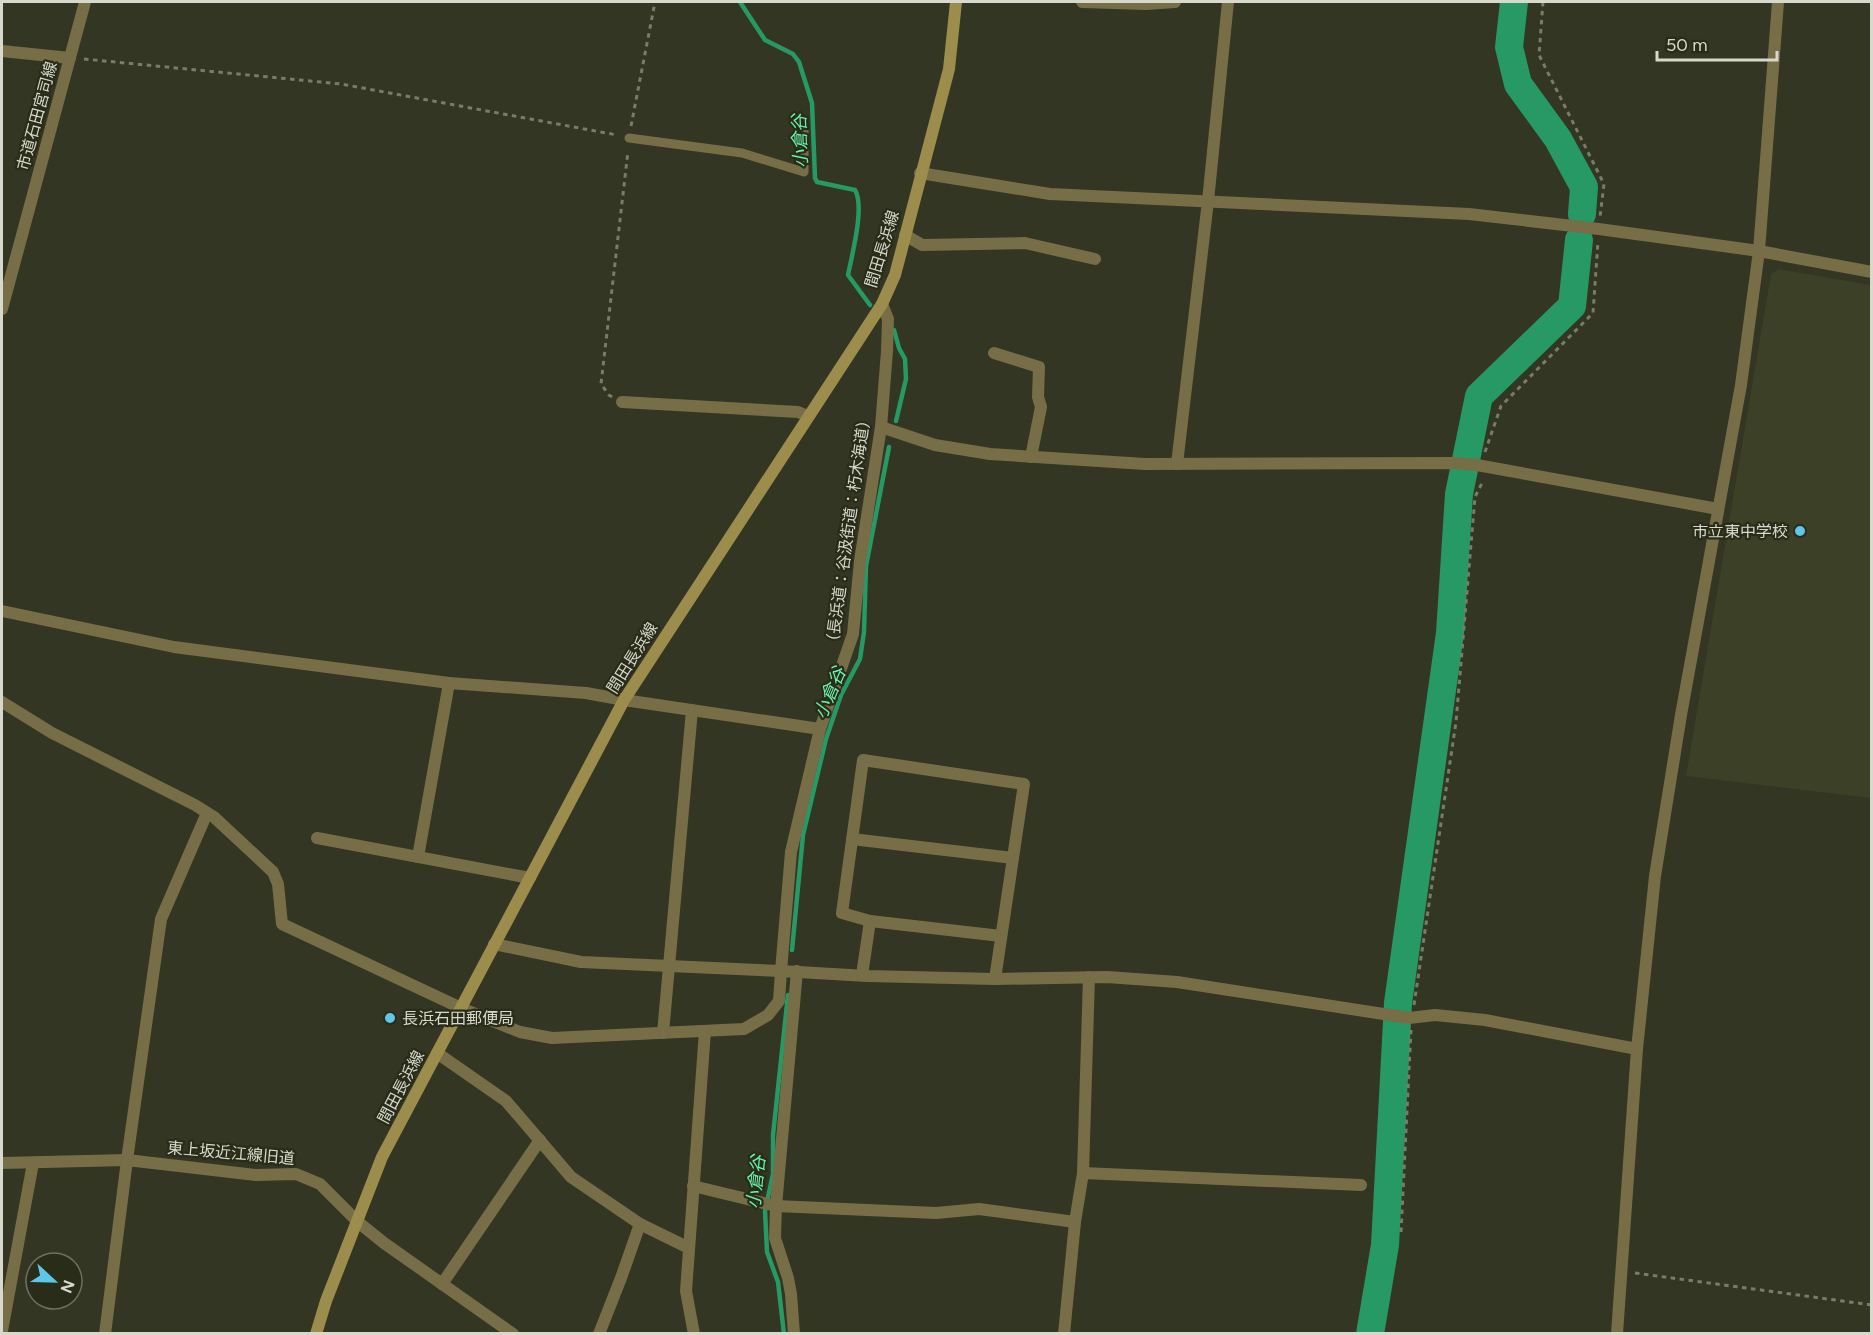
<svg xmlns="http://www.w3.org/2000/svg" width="1873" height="1335" font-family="Figtree,'Noto Sans JP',sans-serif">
<rect width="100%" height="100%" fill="#323622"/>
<path fill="#3c4026" d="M 1778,269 L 1871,285 L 1871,798 L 1686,776 L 1771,274 Z"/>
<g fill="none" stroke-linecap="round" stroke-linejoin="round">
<g stroke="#269965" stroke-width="4.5">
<path d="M 740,2 L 765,40 L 793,54 L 799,62 L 812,103 L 815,178 L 817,182 L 855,190 C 865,206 852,255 848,275 L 870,305"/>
<path d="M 894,330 L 899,348 L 905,359 L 906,379 L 896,421"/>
<path d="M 792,950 L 803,835 L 826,739 L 841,695 L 860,659 L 864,632 L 866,566 L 889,447"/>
<path d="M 784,1334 L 778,1282 L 767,1252 L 765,1211 L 773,1174 L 773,1135 L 788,995"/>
</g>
<g stroke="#269965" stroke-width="28">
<path d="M 1514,2 L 1509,47 L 1518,84 L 1558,139 L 1584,187 L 1582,214"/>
<path d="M 1370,1334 L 1385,1245 L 1398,1003 L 1450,633 L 1459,494 L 1479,396 L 1572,306 L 1579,240"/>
</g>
<g stroke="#787c6b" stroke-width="3" stroke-dasharray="4.5 4.5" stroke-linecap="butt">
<path d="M 1543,2 L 1539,55 L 1604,184 L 1600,217"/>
<path d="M 84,59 L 341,84 L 617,135"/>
<path d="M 631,126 L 655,2"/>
<path d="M 612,397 L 609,395 L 601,384 L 628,151"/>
<path d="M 1485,452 L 1501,406 L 1593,313 L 1598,241"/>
<path d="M 1414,1005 L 1456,722 L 1475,497 L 1483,481"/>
<path d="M 1401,1232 L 1411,1030"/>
<path d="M 1635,1273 L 1872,1305"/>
</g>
<path stroke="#776d46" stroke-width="9" d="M 629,138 L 742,153 L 804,172 L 804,131"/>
<g stroke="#776d46" stroke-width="12">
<path d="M 1082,2 L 1146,4 L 1175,2"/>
<path d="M 2,51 L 70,58"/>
<path d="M 920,173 L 1050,194 L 1469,214 L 1599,229 L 1759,251 L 1872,272"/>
<path d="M 905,235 L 922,245 L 1025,243 L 1095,259"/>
<path d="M 994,353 L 1039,367 L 1038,397 L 1041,407 L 1031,457"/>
<path d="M 622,402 L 798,412 L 808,416"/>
<path d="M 881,427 L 935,445 L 990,454 L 1145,464 L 1454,463 L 1477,465 L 1718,509"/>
<path d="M 1177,464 L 1208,201 L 1228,2"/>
<path d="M 2,611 L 174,647 L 449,683 L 586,693 L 624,700 L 820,729"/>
<path d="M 2,702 L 52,733 L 195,805 L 214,817 L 273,872 L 278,884 L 282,924 L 461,1008 L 520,1032 L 552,1038 L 744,1029 L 768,1015 L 779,1001 L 781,971 L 867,976 L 995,979 L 1107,977 L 1177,982 L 1409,1018 L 1435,1015 L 1485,1020 L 1637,1049"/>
<path d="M 317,838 L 530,878"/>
<path d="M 852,839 L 1013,858"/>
<path d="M 418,857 L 449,683"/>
<path d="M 494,944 L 581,962 L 781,971 L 791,852 L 820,729 L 853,634 L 860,561 L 881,427 L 887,351 L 888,319 L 882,304"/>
<path d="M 862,975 L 870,921"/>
<path d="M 995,979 L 1024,784 L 863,760 L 842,913 L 870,921 L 1001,936"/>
<path d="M 663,1033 L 692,710"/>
<path d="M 437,1053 L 506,1101 L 571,1177 L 640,1224 L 689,1248"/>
<path d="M 2,1163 L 127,1160 L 256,1175 L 296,1174 L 320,1184 L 358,1222 L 384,1243 L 513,1334"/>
<path d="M 1083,1173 L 1361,1185"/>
<path d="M 693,1186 L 776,1206 L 936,1213 L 979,1209 L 1075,1222"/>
<path d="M 442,1284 L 540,1140"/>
<path d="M 2,1331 L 33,1163"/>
<path d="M 105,1334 L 127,1160 L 161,919 L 207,813"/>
<path d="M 599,1334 L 621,1278 L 640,1224"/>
<path d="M 694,1334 L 686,1291 L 705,1031"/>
<path d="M 794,1334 L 791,1294 L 788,1278 L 775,1238 L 776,1206 L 797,971"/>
<path d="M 1064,1334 L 1075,1222 L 1083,1173 L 1089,977"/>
</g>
<g stroke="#776d46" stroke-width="12">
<path d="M 2,309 L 85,2"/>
<path d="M 1617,1334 L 1637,1049 L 1655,876 L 1681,715 L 1741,385 L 1759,251 L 1778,2"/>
</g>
<path stroke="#9d8d4c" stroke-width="12" d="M 316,1334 L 326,1301 L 382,1157 L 624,700 L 882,304 L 895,275 L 949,69 L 956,2"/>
</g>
<g fill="#5cc7e8" stroke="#292c18" stroke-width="2">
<circle cx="1800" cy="531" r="6"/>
<circle cx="390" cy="1018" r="6"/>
</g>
<g text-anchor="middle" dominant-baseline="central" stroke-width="4.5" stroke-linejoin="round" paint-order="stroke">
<g font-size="16" fill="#d6d9cc" stroke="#292c18">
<text transform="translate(37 116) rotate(-75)">市道石田宮司線</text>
<text transform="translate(882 249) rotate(-73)">間田長浜線</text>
<text transform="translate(848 531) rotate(-82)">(長浜道：谷汲街道：朽木海道)</text>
<text transform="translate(632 658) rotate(-58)">間田長浜線</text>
<text transform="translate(401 1087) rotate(-62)">間田長浜線</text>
<text transform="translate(231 1153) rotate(5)">東上坂近江線旧道</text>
</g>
<g font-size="16" fill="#d6d9cc" stroke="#292c18" text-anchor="end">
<text x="1788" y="531">市立東中学校</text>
<text x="402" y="1018" text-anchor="start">長浜石田郵便局</text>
</g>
<g font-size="18" font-style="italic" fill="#69f4ae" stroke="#292c18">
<text transform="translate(800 141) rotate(-92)">小倉谷</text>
<text transform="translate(830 693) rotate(-67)">小倉谷</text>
<text transform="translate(756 1182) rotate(-84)">小倉谷</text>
</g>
</g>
<rect width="1873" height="1335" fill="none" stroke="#d6d9cc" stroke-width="6"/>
<g transform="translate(54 1281) rotate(112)"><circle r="28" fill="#292c18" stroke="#6e7160" stroke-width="1.5"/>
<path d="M0-4.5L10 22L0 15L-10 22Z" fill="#5cc7e8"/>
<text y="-9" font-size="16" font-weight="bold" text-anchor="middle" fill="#d6d9cc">N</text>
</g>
<path d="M1657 51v9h120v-9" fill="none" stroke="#d6d9cc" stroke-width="3"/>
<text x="1666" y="51" font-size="18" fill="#d6d9cc" stroke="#292c18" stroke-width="4.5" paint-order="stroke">50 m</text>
</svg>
